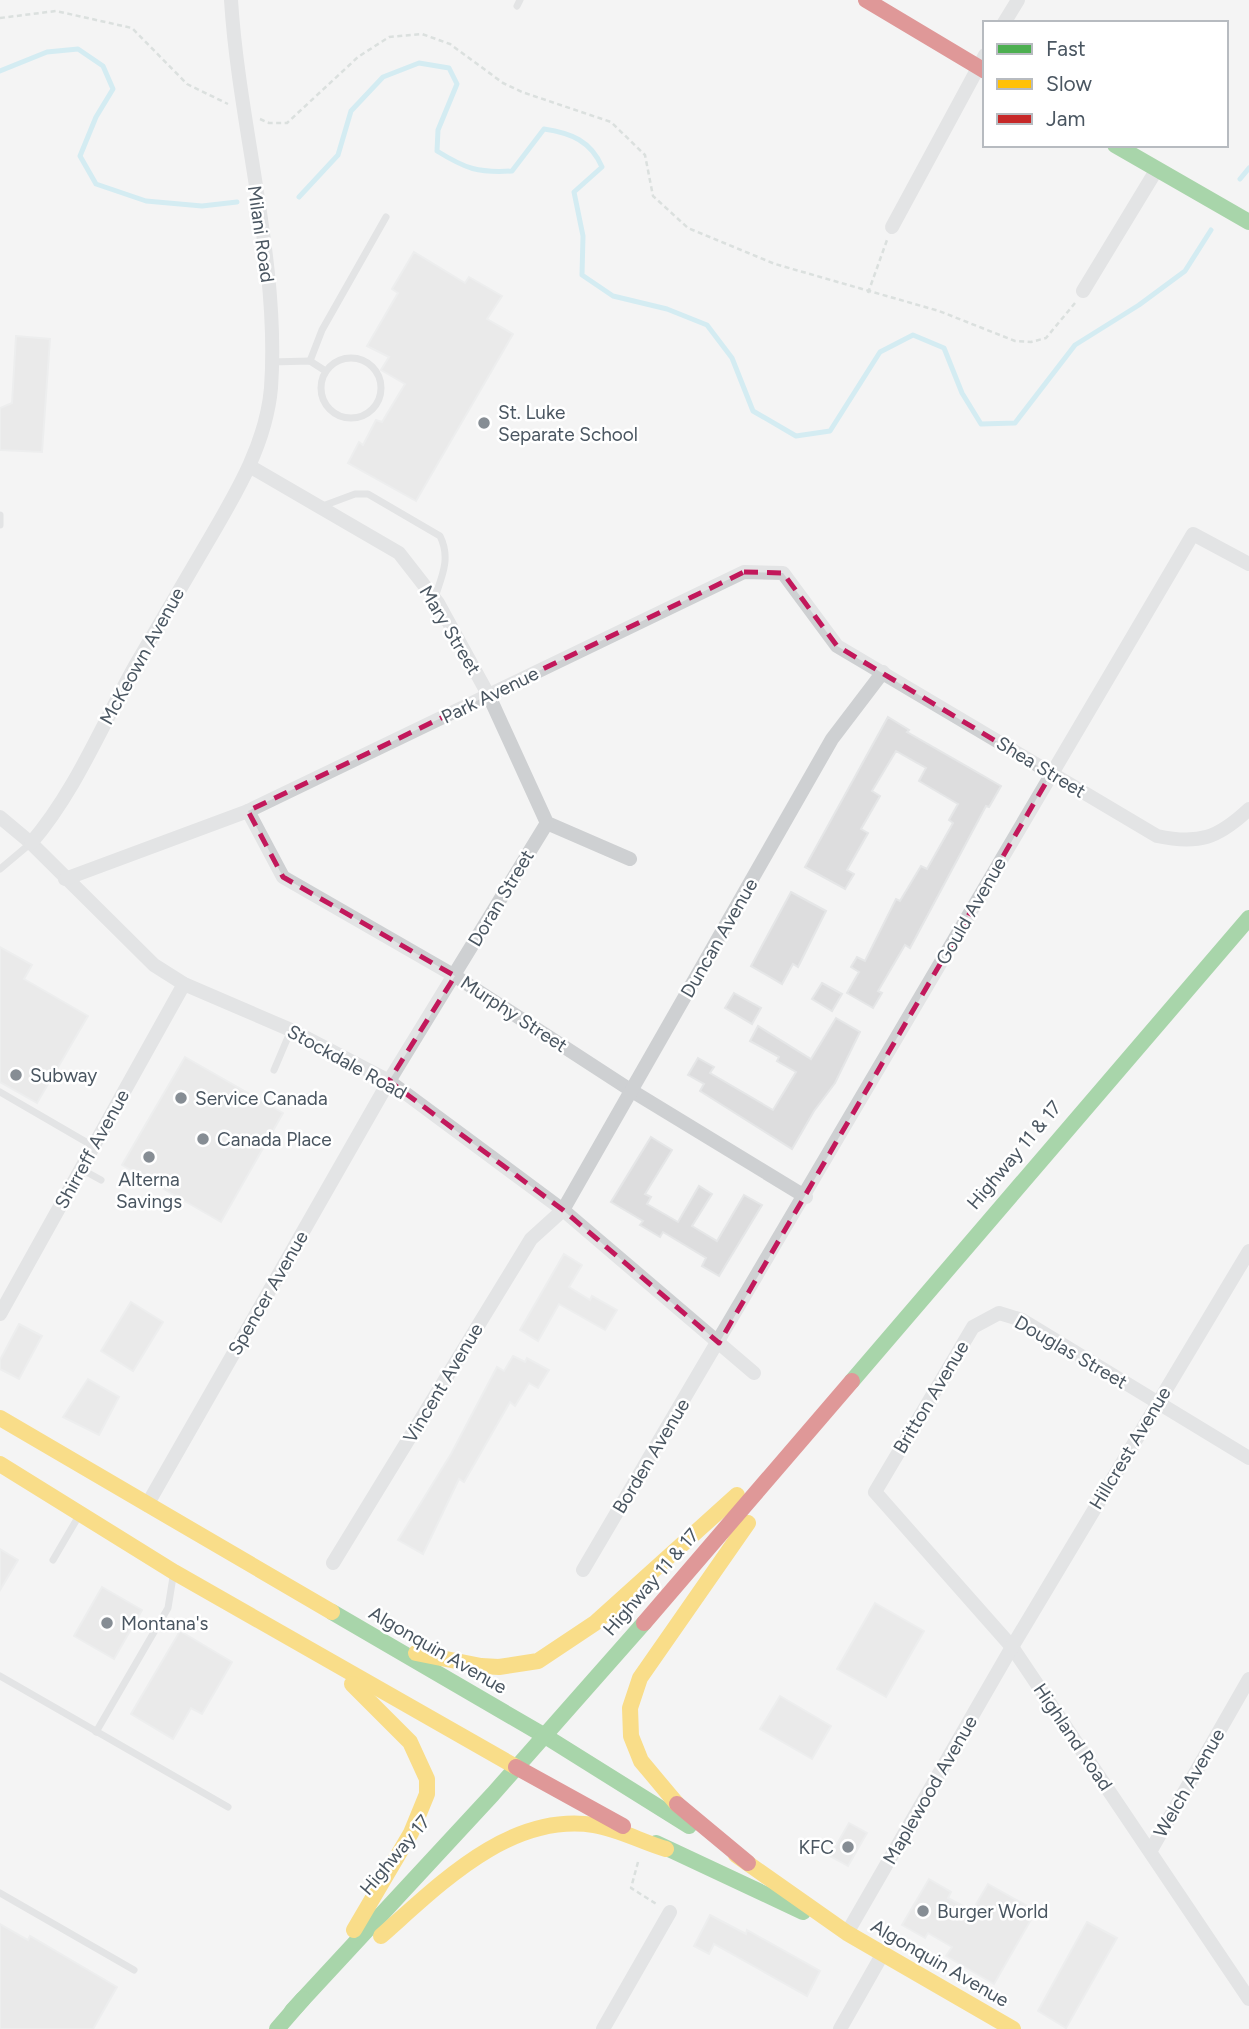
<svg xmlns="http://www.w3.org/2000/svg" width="1249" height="2029" font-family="Figtree,sans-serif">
<rect width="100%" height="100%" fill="#f4f4f4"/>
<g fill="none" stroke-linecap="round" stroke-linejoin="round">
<g stroke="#aee2f0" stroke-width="5">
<path d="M 0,71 L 47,52 L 78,49 L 103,66 L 113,89 L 96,117 L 80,156 L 96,184 L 146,201 L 202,206 L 237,202"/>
<path d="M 1240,179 L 1249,168"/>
<path d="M 299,197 L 338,155 L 351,111 L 383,77 L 419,63 L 449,68 L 457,84 L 438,130 L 437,151 C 466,169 478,173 512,171 L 544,129 C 571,133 591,141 602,167 L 574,192 L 583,236 L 582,275 L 613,296 L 667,309 L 707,325 L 732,358 L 753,411 L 796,436 L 830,431 L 880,352 L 913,335 L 944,348 L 962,393 L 981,424 L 1015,423 L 1075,345 L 1139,305 L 1185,271 L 1211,230"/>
</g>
</g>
<g fill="#ddddde" stroke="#e5e6e7" stroke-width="2">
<path d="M 414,252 L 465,283 L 469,277 L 502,296 L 487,319 L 513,334 L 416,501 L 348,463 L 359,442 L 363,445 L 376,420 L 382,422 L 405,384 L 381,370 L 389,357 L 367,346 L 398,293 L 392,289 Z"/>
<path d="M 16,336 L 50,339 L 42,452 L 0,450 L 0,408 L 12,403 Z"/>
<path d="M 888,717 L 909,730 L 907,732 L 1001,786 L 989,807 L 986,806 L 910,948 L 905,945 L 878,991 L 882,993 L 873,1008 L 847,993 L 859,972 L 851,967 L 857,957 L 865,961 L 896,899 L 900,901 L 921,866 L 927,869 L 953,823 L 949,820 L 958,804 L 919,781 L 926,768 L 896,751 L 872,791 L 880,796 L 861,829 L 868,833 L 847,870 L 854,874 L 845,889 L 805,867 Z"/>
<path d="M 791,892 L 826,911 L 798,967 L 793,964 L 782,984 L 751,966 Z"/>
<path d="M 0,947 L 32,965 L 24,979 L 88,1016 L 37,1103 L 0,1082 Z"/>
<path d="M 822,983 L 842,994 L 832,1011 L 812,999 Z"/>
<path d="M 734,993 L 761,1008 L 752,1024 L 725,1008 Z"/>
<path d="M 836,1018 L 860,1032 L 835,1083 L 814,1111 L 792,1149 L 700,1091 L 704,1084 L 688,1075 L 698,1058 L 714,1067 L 710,1073 L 773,1110 L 796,1072 L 777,1061 L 779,1057 L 750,1041 L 758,1026 L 811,1059 Z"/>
<path d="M 185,1057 L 283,1113 L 221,1222 L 122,1165 Z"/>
<path d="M 651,1137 L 672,1150 L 645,1194 L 651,1197 L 647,1204 L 678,1222 L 699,1186 L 712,1194 L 692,1226 L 717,1241 L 744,1195 L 762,1205 L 719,1276 L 702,1266 L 706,1258 L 663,1232 L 660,1237 L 640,1225 L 643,1221 L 611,1202 Z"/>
<path d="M 564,1254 L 582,1265 L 569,1287 L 590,1300 L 592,1296 L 617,1310 L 605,1330 L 559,1304 L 538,1341 L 520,1330 Z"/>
<path d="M 131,1302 L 163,1322 L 133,1371 L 101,1351 Z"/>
<path d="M 19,1324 L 42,1336 L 19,1379 L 0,1369 L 0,1360 Z"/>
<path d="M 513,1356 L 525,1362 L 527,1358 L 549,1370 L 538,1388 L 529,1383 L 515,1406 L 510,1402 L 464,1482 L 459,1479 L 423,1554 L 398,1540 L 451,1454 L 497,1367 L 504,1371 Z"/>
<path d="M 88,1379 L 119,1397 L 99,1435 L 63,1417 Z"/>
<path d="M 0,1549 L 18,1560 L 0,1590 Z"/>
<path d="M 102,1587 L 142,1610 L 114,1659 L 74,1636 Z"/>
<path d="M 875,1603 L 924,1631 L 886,1697 L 837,1669 Z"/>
<path d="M 180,1631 L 232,1662 L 202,1714 L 191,1708 L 173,1739 L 131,1714 Z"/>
<path d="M 780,1696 L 831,1726 L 812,1759 L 760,1729 Z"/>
<path d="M 849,1823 L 867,1833 L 848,1866 L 830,1856 Z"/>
<path d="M 929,1879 L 951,1892 L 948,1898 L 972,1911 L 988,1884 L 1036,1911 L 994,1984 L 946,1956 L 952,1947 L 928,1933 L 925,1938 L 902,1925 Z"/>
<path d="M 710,1915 L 746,1934 L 747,1930 L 820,1971 L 807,1996 L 714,1944 L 709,1954 L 694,1946 Z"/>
<path d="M 1087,1922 L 1117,1938 L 1066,2028 L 1038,2011 Z"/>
<path d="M 0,1924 L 28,1940 L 30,1936 L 117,1987 L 93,2029 L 0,2029 Z"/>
</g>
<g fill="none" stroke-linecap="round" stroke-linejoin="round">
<g stroke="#bcc7c4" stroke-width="2.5" stroke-dasharray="5 3.5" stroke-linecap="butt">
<path d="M 0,18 L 56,11 L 132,28 L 187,84 L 228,104"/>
<path d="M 260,119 L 269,123 L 287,123 L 358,57 L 389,37 L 422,34 L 450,44 L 503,83 L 522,92 L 611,122 L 645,155 L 653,196 L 688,228 L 775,264 L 939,311 L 1015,341 L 1031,342 L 1046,338 L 1075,303"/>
<path d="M 868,293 L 887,240"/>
<path d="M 638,1862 L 631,1888 L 658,1905"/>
</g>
<g stroke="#ced0d2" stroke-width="7">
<path d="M 517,6 L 520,0"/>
<circle cx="351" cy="388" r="30"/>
<path d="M 310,361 L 322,330 L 386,217"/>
<path d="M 271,362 L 310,361 L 324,370"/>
<path d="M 320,507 L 355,494 L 368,494 L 440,536 C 451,558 442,576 435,597"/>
<path d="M 0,515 L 0,525"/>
<path d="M 0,869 L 31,843"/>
<path d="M 274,1070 L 291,1030"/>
<path d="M 0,1092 L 93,1146"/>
<path d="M 81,1169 L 101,1180"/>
<path d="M 53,1560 L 77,1519"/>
<path d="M 0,1676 L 228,1807"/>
<path d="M 96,1732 L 168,1608 L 173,1577"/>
<path d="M 0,1893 L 134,1970"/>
</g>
<g stroke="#ced0d2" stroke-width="14">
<path d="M 1004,23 L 1018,0"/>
<path d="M 892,227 L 985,55"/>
<path d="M 1083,291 L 1157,169"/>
<path d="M 251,467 L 399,553 L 438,603 L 489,696 L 547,823 L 630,859"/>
<path d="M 248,811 L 283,877 L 455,976 L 632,1091 L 806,1197"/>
<path d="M 0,817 L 31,843 L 154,965 L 184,984 L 291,1030 L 389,1081 L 563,1210 L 754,1373"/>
<path d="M 31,843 C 75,792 102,725 135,666 C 159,625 183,584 207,543 C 235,495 266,445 271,388 C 280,262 239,127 231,0"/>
<path d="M 65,879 L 248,811 L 744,572 L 783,573 L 837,646 L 1157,836 C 1199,845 1218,838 1249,809"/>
<path d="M 0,1314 L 184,984"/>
<path d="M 1249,1458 L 1022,1320 L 999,1313 L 973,1327 L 875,1492 L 1012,1647 L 1249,1999"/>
<path d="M 147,1505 L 389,1081 L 547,823"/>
<path d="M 333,1563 L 531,1239 L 563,1210 L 832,739 L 883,672"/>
<path d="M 583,1570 L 1193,534 L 1249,564"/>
<path d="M 1151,1850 L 1249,1679"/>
<path d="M 847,1933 L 1012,1647 L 1249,1251"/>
<path d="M 603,2029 L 670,1912"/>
<path d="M 840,2029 L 882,1955"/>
</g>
<g stroke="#4caf50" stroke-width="16">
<path d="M 1115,145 L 1249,222"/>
<path d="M 852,1381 L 1249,918"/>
<path d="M 332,1612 L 545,1736"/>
<path d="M 545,1736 L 689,1826"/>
<path d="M 656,1843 L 803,1912"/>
<path d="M 292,2011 L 493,1794 L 644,1623"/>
<path d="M 277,2029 L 303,1999"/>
</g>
<g stroke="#ffc107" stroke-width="16">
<path d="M 0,1418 L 332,1612"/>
<path d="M 0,1464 L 174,1572 L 516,1767"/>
<path d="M 416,1653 L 481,1666 L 499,1667 L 538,1661 L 595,1623 L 737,1495"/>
<path d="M 352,1684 L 410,1742 L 427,1779 L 427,1794 L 411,1833 L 354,1930"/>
<path d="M 677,1804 L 641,1761 L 631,1736 L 630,1708 L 640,1678 L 748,1523"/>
<path d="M 736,1855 L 847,1933 L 1013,2029"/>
<path d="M 381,1936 C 439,1885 509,1812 594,1825 C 619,1829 642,1842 666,1849"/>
</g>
<g stroke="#c62828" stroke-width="16">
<path d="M 866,0 L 985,71"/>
<path d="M 644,1623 L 852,1381"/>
<path d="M 516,1767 L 623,1826"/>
<path d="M 677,1804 L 748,1863"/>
</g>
</g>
<path d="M0 0H1249V2029H0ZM 744,572 L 783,573 L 837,646 L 1051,774 L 719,1343 L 563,1210 L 389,1081 L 455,976 L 283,877 L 248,811 Z" fill="#f4f4f4" fill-opacity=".55" fill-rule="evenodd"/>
<path fill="none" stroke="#c2185b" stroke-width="5" stroke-dasharray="14 9" stroke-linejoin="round" d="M 744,572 L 783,573 L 837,646 L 1051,774 L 719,1343 L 563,1210 L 389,1081 L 455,976 L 283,877 L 248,811 Z"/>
<g fill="#868d94" stroke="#fff" stroke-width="2.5">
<circle cx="484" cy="423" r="7"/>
<circle cx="16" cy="1075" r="7"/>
<circle cx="181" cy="1098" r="7"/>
<circle cx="203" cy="1139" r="7"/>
<circle cx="149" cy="1157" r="7"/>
<circle cx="107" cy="1623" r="7"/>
<circle cx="848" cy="1847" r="7"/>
<circle cx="923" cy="1911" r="7"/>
</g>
<g text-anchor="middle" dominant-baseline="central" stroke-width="5" stroke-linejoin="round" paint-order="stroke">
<g font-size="19" fill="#4a5661" stroke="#fff">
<text transform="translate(261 234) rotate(82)">Milani Road</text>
<text transform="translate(450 630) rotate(59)">Mary Street</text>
<text transform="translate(142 656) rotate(-61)">McKeown Avenue</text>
<text transform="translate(490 695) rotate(-26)">Park Avenue</text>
<text transform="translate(1041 767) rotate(31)">Shea Street</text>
<text transform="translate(501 898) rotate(-59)">Doran Street</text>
<text transform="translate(971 911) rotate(-60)">Gould Avenue</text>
<text transform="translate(719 938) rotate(-60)">Duncan Avenue</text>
<text transform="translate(514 1014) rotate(33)">Murphy Street</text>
<text transform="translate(347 1062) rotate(29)">Stockdale Road</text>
<text transform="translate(92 1149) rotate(-61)">Shirreff Avenue</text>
<text transform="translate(1014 1155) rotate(-50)">Highway 11 &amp; 17</text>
<text transform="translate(268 1293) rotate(-60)">Spencer Avenue</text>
<text transform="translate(1071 1352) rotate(30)">Douglas Street</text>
<text transform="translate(443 1383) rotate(-59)">Vincent Avenue</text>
<text transform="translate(931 1397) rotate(-59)">Britton Avenue</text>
<text transform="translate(1130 1448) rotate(-59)">Hillcrest Avenue</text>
<text transform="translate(651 1456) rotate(-59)">Borden Avenue</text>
<text transform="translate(651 1582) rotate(-49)">Highway 11 &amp; 17</text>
<text transform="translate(438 1650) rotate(30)">Algonquin Avenue</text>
<text transform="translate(1073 1737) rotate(56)">Highland Road</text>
<text transform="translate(1189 1783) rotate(-60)">Welch Avenue</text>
<text transform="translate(930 1790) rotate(-60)">Maplewood Avenue</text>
<text transform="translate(395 1855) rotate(-50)">Highway 17</text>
<text transform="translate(940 1963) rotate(30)">Algonquin Avenue</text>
</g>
<g font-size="19" fill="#4a5661" stroke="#fff" text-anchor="start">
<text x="498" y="412">St. Luke<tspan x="498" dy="22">Separate School</tspan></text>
<text x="30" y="1075">Subway</text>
<text x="195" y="1098">Service Canada</text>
<text x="217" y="1139">Canada Place</text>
<text x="149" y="1179" text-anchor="middle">Alterna<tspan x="149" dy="22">Savings</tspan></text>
<text x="121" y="1623">Montana's</text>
<text x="834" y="1847" text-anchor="end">KFC</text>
<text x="937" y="1911">Burger World</text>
</g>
</g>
<rect x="983" y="21" width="245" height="126" fill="#ffffff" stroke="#b7bbc0" stroke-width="2"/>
<rect x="997" y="44" width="35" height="10" fill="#4caf50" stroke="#b7bbc0" stroke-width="2"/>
<text x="1046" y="56" font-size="21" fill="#4a5661">Fast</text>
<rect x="997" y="79" width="35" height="10" fill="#ffc107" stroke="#b7bbc0" stroke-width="2"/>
<text x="1046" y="91" font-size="21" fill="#4a5661">Slow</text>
<rect x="997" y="114" width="35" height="10" fill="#c62828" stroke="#b7bbc0" stroke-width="2"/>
<text x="1046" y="126" font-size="21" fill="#4a5661">Jam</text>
</svg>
